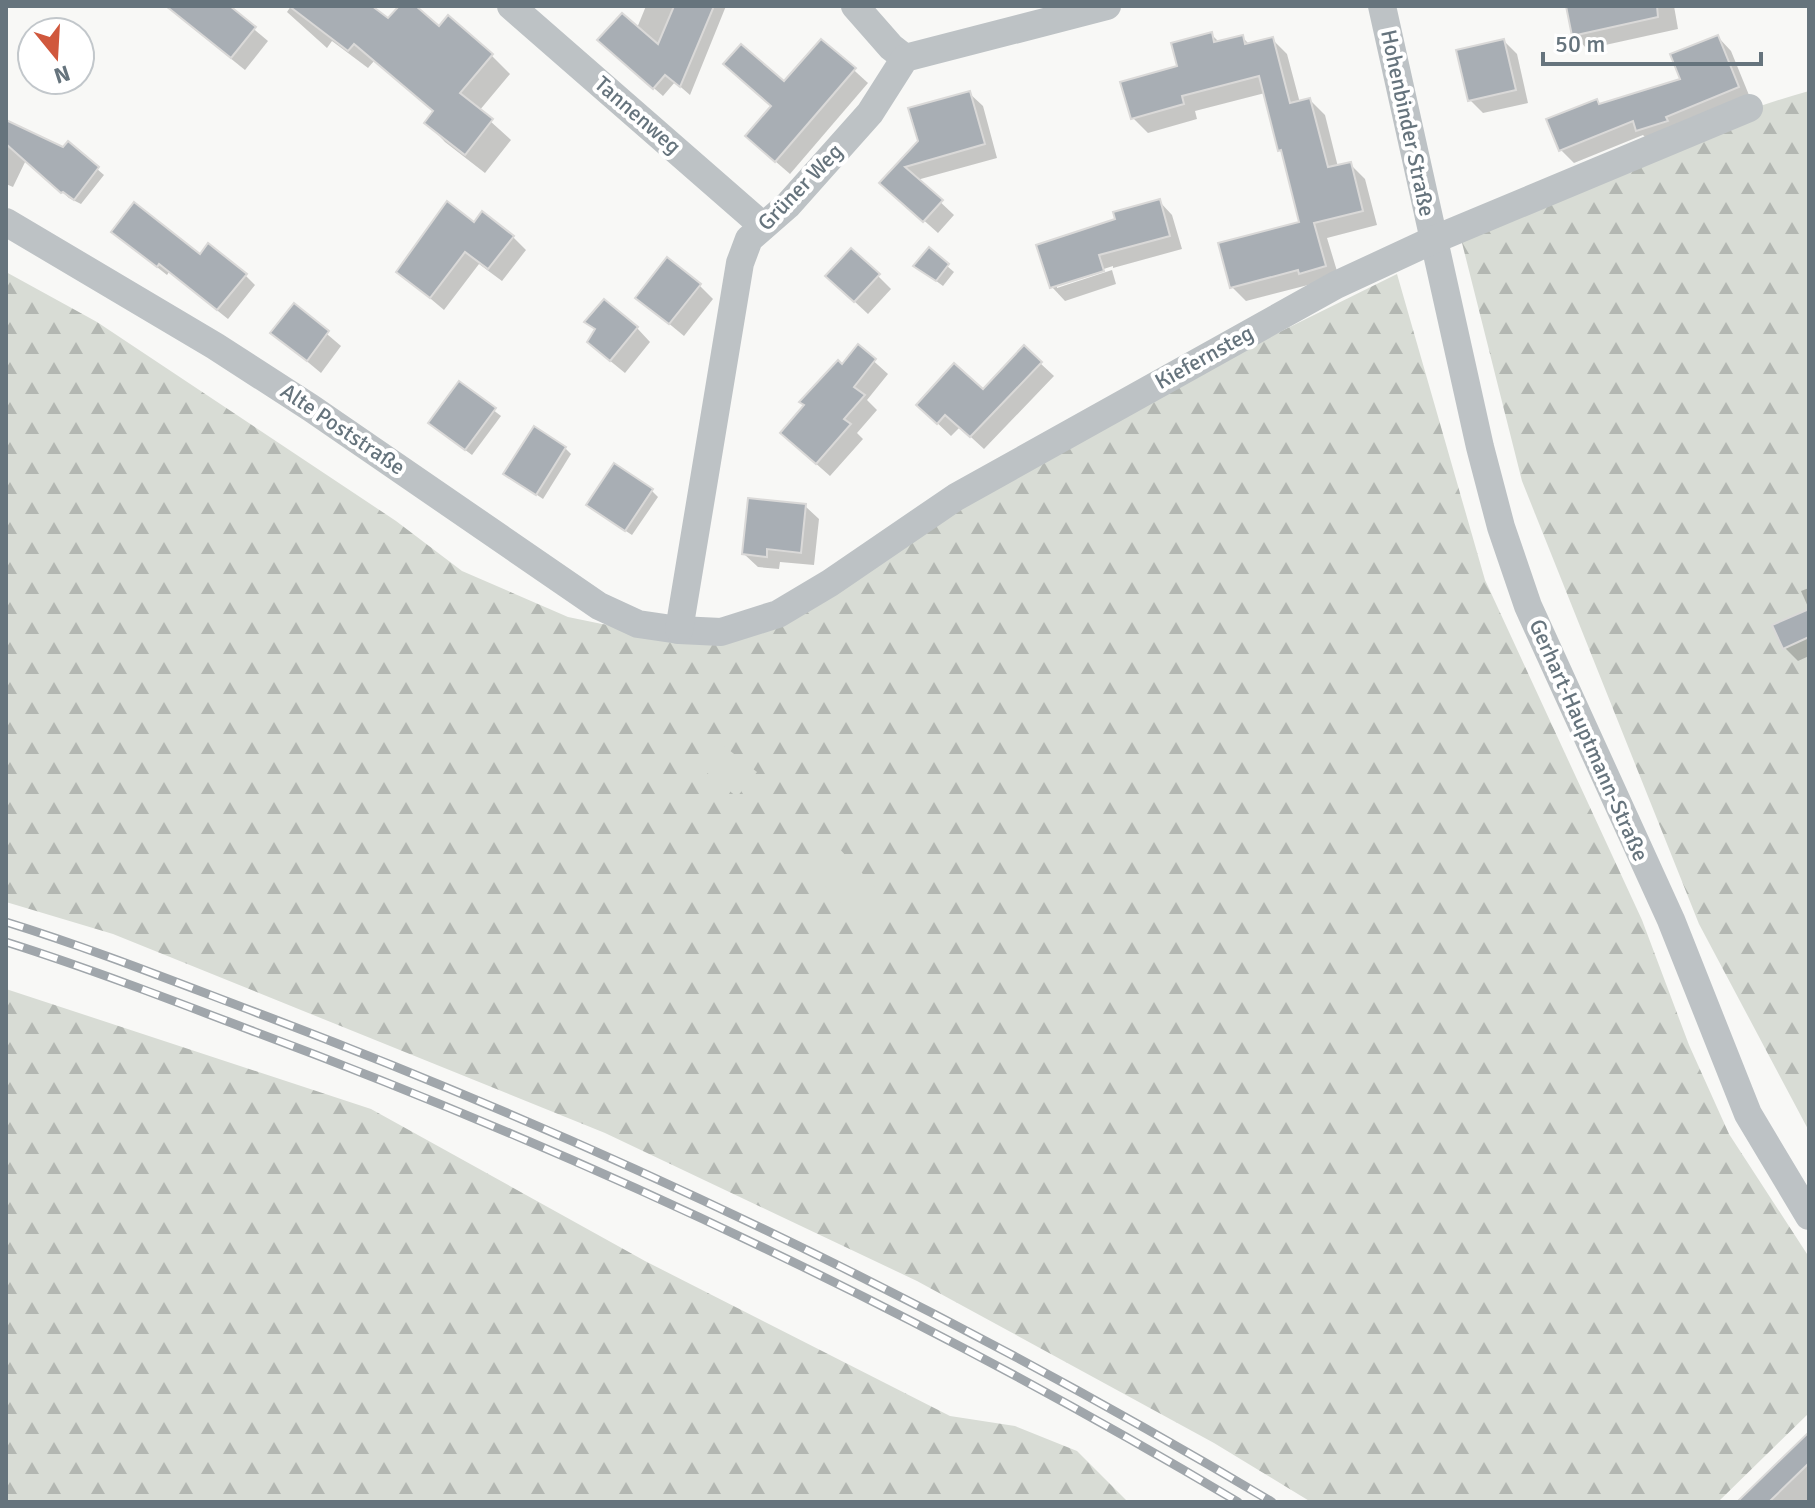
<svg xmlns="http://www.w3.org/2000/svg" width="1815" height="1508" font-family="Signika,sans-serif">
<defs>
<pattern id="forest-firs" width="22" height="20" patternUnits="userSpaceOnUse" patternTransform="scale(2)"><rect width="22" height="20" fill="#d8dcd5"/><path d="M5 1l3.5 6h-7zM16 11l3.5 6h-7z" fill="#b3b7b2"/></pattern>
</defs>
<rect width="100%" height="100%" fill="#f8f8f6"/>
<g fill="url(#forest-firs)">
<path d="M 1809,91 L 1809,1131 L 1699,924 L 1522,481 L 1459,231 C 1574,181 1688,125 1809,91 Z"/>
<path d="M 6,272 L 97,322 L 396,521 L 462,571 L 568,617 L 602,624 L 675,633 L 718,635 L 950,501 L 1211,366 L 1397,274 L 1485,580 L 1642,920 L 1689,1045 L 1729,1134 L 1809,1257 L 1809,1413 L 1718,1502 L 1311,1502 L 1214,1443 L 917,1281 L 605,1133 L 113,934 L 6,902 Z"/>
<path d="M 6,989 L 371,1109 L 645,1261 L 950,1416 L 1015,1426 L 1077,1451 L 1128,1502 L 6,1502 Z"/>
</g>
<g fill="#d8dcd5">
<path d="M 715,739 L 757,772 L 737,797 L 696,764 Z"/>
<path d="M 836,845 L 899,913 L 873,937 L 810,870 Z"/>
</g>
<g fill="#0003">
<path d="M 180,6 L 226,6 L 268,41 L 245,70 L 189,25 L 176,12 Z"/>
<path d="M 291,6 L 369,6 L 388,21 L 401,6 L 413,6 L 439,29 L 491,55 L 510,74 L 479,111 L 511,140 L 485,173 L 445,142 L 427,123 L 435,113 L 374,61 L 368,68 L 332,41 L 327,48 L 287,12 Z"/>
<path d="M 646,6 L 726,6 L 690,95 L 675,82 L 663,96 L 609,49 L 637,28 Z"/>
<path d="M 1588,6 L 1674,6 L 1678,29 L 1587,49 L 1574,35 Z"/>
<path d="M 1211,34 L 1220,43 L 1242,37 L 1250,45 L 1272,39 L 1287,54 L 1300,103 L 1310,100 L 1325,115 L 1338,167 L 1350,164 L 1365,179 L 1377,225 L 1327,238 L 1340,281 L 1312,284 L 1246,301 L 1231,286 L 1301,223 L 1284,154 L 1279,150 L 1265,93 L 1195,111 L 1197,119 L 1148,133 L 1133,118 Z"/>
<path d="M 1718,37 L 1731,51 L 1751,100 L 1651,143 L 1643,135 L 1574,163 L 1560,149 L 1597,101 L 1601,106 L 1683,81 Z"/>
<path d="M 822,41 L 868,83 L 790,174 L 761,149 L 785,84 Z"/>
<path d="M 1504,41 L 1517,54 L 1528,103 L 1483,113 L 1470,100 Z"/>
<path d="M 969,93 L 983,106 L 997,158 L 917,180 L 954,215 L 938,233 L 882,183 Z"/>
<path d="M 6,122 L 63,150 L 68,144 L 104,175 L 81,204 L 69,198 L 26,160 L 13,187 L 6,184 Z"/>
<path d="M 1159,201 L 1172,215 L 1182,249 L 1113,268 L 1113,266 L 1057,284 L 1057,288 L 1112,270 L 1116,284 L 1065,301 L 1052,287 L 1118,220 Z"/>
<path d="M 474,225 L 513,237 L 526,250 L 502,281 L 479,264 L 444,310 L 399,272 Z"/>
<path d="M 124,241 L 200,257 L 245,275 L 255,285 L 228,319 L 169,272 L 167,275 Z"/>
<path d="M 916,266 L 947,266 L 954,272 L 943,286 Z"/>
<path d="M 878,276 L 891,289 L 868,314 L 841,289 Z"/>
<path d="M 700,286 L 713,299 L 684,336 L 638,298 Z"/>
<path d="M 294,306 L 341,346 L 321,373 L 273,333 Z"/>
<path d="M 587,322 L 637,328 L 650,342 L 625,373 L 603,355 L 596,331 Z"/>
<path d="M 858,347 L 888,374 L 867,400 L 877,410 L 857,433 L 863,439 L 830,476 L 796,446 L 842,367 Z"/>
<path d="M 1040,363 L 1054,376 L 984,449 L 960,427 L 951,436 L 932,418 Z"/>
<path d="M 459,384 L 501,416 L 472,455 L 437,429 Z"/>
<path d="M 565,448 L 571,454 L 543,499 L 506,474 Z"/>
<path d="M 652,491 L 658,497 L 632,535 L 595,511 Z"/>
<path d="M 805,506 L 819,519 L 814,565 L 780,562 L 779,569 L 758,567 L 744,554 Z"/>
<path d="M 1809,588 L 1809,609 L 1801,591 Z"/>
<path d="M 1809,611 L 1809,656 L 1798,661 L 1785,648 Z"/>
<path d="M 1809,1434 L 1809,1502 L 1740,1502 Z"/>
</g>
<g fill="#a8aeb4" stroke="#dad9d8" stroke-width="2">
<path d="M 166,6 L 230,6 L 256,27 L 231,58 Z"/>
<path d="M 289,6 L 372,6 L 388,18 L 399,6 L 416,6 L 439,26 L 448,15 L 493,54 L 460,93 L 493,119 L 465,155 L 424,123 L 433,111 L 354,44 L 348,51 Z"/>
<path d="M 674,6 L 714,6 L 680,87 L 665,75 L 653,89 L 597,40 L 622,13 L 658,44 Z"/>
<path d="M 1566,6 L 1657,6 L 1658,17 L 1572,36 Z"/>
<path d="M 1212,32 L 1214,42 L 1243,35 L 1245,44 L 1273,37 L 1290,103 L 1310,98 L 1328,167 L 1351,162 L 1363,211 L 1314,223 L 1326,266 L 1299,274 L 1298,270 L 1230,288 L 1218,243 L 1299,222 L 1281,150 L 1278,151 L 1259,76 L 1182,96 L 1184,104 L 1131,119 L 1120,82 L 1177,66 L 1171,43 Z"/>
<path d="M 1718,35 L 1739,87 L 1666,117 L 1668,121 L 1636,131 L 1633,121 L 1559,151 L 1546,119 L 1597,99 L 1599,104 L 1680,79 L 1670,54 Z"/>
<path d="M 821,39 L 856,68 L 775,162 L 745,136 L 771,106 L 723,64 L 741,44 L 784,81 Z"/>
<path d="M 1504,39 L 1516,90 L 1468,101 L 1456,50 Z"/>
<path d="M 970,91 L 985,144 L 905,167 L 943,200 L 923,222 L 879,183 L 918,141 L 908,108 Z"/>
<path d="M 6,120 L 63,147 L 68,141 L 99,167 L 74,200 L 63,192 L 61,193 L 6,144 Z"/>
<path d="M 1160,199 L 1170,236 L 1099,255 L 1104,271 L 1050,288 L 1036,245 L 1115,219 L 1113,212 Z"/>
<path d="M 447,201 L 474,222 L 482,211 L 514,236 L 488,269 L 465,252 L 430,298 L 396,272 Z"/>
<path d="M 134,202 L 200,254 L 208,243 L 247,274 L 217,310 L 159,264 L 157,267 L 111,232 Z"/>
<path d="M 929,247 L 949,264 L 936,281 L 913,266 Z"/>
<path d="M 851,248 L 880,274 L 854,302 L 825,276 Z"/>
<path d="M 667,257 L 701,284 L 669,324 L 635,298 Z"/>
<path d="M 604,299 L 638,327 L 610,361 L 587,342 L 595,329 L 584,322 Z"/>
<path d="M 294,303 L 329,331 L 307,361 L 270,333 Z"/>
<path d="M 858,344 L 876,359 L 854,387 L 865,395 L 844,419 L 851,424 L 816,464 L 780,433 L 804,405 L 799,402 L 838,360 L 842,364 Z"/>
<path d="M 1024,345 L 1042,362 L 970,437 L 945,415 L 937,424 L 916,405 L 954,363 L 983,389 Z"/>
<path d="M 459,381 L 496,408 L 465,450 L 428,423 Z"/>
<path d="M 534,426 L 566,447 L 536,495 L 503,474 Z"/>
<path d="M 614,463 L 653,489 L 625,531 L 586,505 Z"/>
<path d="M 748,498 L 806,504 L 801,553 L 767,549 L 767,557 L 742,554 Z"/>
<path d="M 1809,609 L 1809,637 L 1783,649 L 1772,625 Z"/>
<path d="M 1809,1432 L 1809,1463 L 1769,1502 L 1737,1502 Z"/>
</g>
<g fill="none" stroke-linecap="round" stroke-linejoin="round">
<g stroke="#bdc2c5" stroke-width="28">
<path d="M 511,6 L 763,226"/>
<path d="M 855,6 L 891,47 L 905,58"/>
<path d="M 1382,6 L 1480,447 L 1501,527 L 1528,606 L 1671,920 L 1748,1114 L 1809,1216"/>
<path d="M 6,222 L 215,346 L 311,408 L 599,606 L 638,624 L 679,630 L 721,632 L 778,614 L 830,583 L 956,497 L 1336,285 L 1433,240 L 1749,108"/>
<path d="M 679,630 L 740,263 L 749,239 L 788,205 L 870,113 L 905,58 L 1107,6"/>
</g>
<defs>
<g id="rail">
<path d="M 6,922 C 93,949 178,983 263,1015 C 613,1147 950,1310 1272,1502"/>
<path d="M 6,942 C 88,968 169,999 250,1030 C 592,1157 924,1315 1238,1502"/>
</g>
</defs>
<use href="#rail" stroke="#a0a6ab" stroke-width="9"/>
<use href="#rail" stroke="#fff" stroke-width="6" stroke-dasharray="18" stroke-linecap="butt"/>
</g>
<g text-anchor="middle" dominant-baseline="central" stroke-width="8" stroke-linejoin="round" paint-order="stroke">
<g font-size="22" fill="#66747d" stroke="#fff">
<text transform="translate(638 115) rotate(41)">Tannenweg</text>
<text transform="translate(1408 123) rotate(78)">Hohenbinder Straße</text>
<text transform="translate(800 187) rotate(-46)">Grüner Weg</text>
<text transform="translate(1204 357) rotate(-29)">Kiefernsteg</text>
<text transform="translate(343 429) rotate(34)">Alte Poststraße</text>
<text transform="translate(1589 740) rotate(66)">Gerhart-Hauptmann-Straße</text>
</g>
</g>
<rect width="1815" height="1508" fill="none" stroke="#66747d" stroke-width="16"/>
<g transform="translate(56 56) rotate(162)"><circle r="38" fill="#ffffff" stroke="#c2c7cb" stroke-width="2"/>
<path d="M0-6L14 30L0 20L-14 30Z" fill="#d0583d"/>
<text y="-12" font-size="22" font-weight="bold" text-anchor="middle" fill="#66747d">N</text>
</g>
<path d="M1543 52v12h218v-12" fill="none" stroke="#66747d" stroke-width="4"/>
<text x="1555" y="52" font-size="24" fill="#66747d" stroke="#ffffff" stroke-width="6" paint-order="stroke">50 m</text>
</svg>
